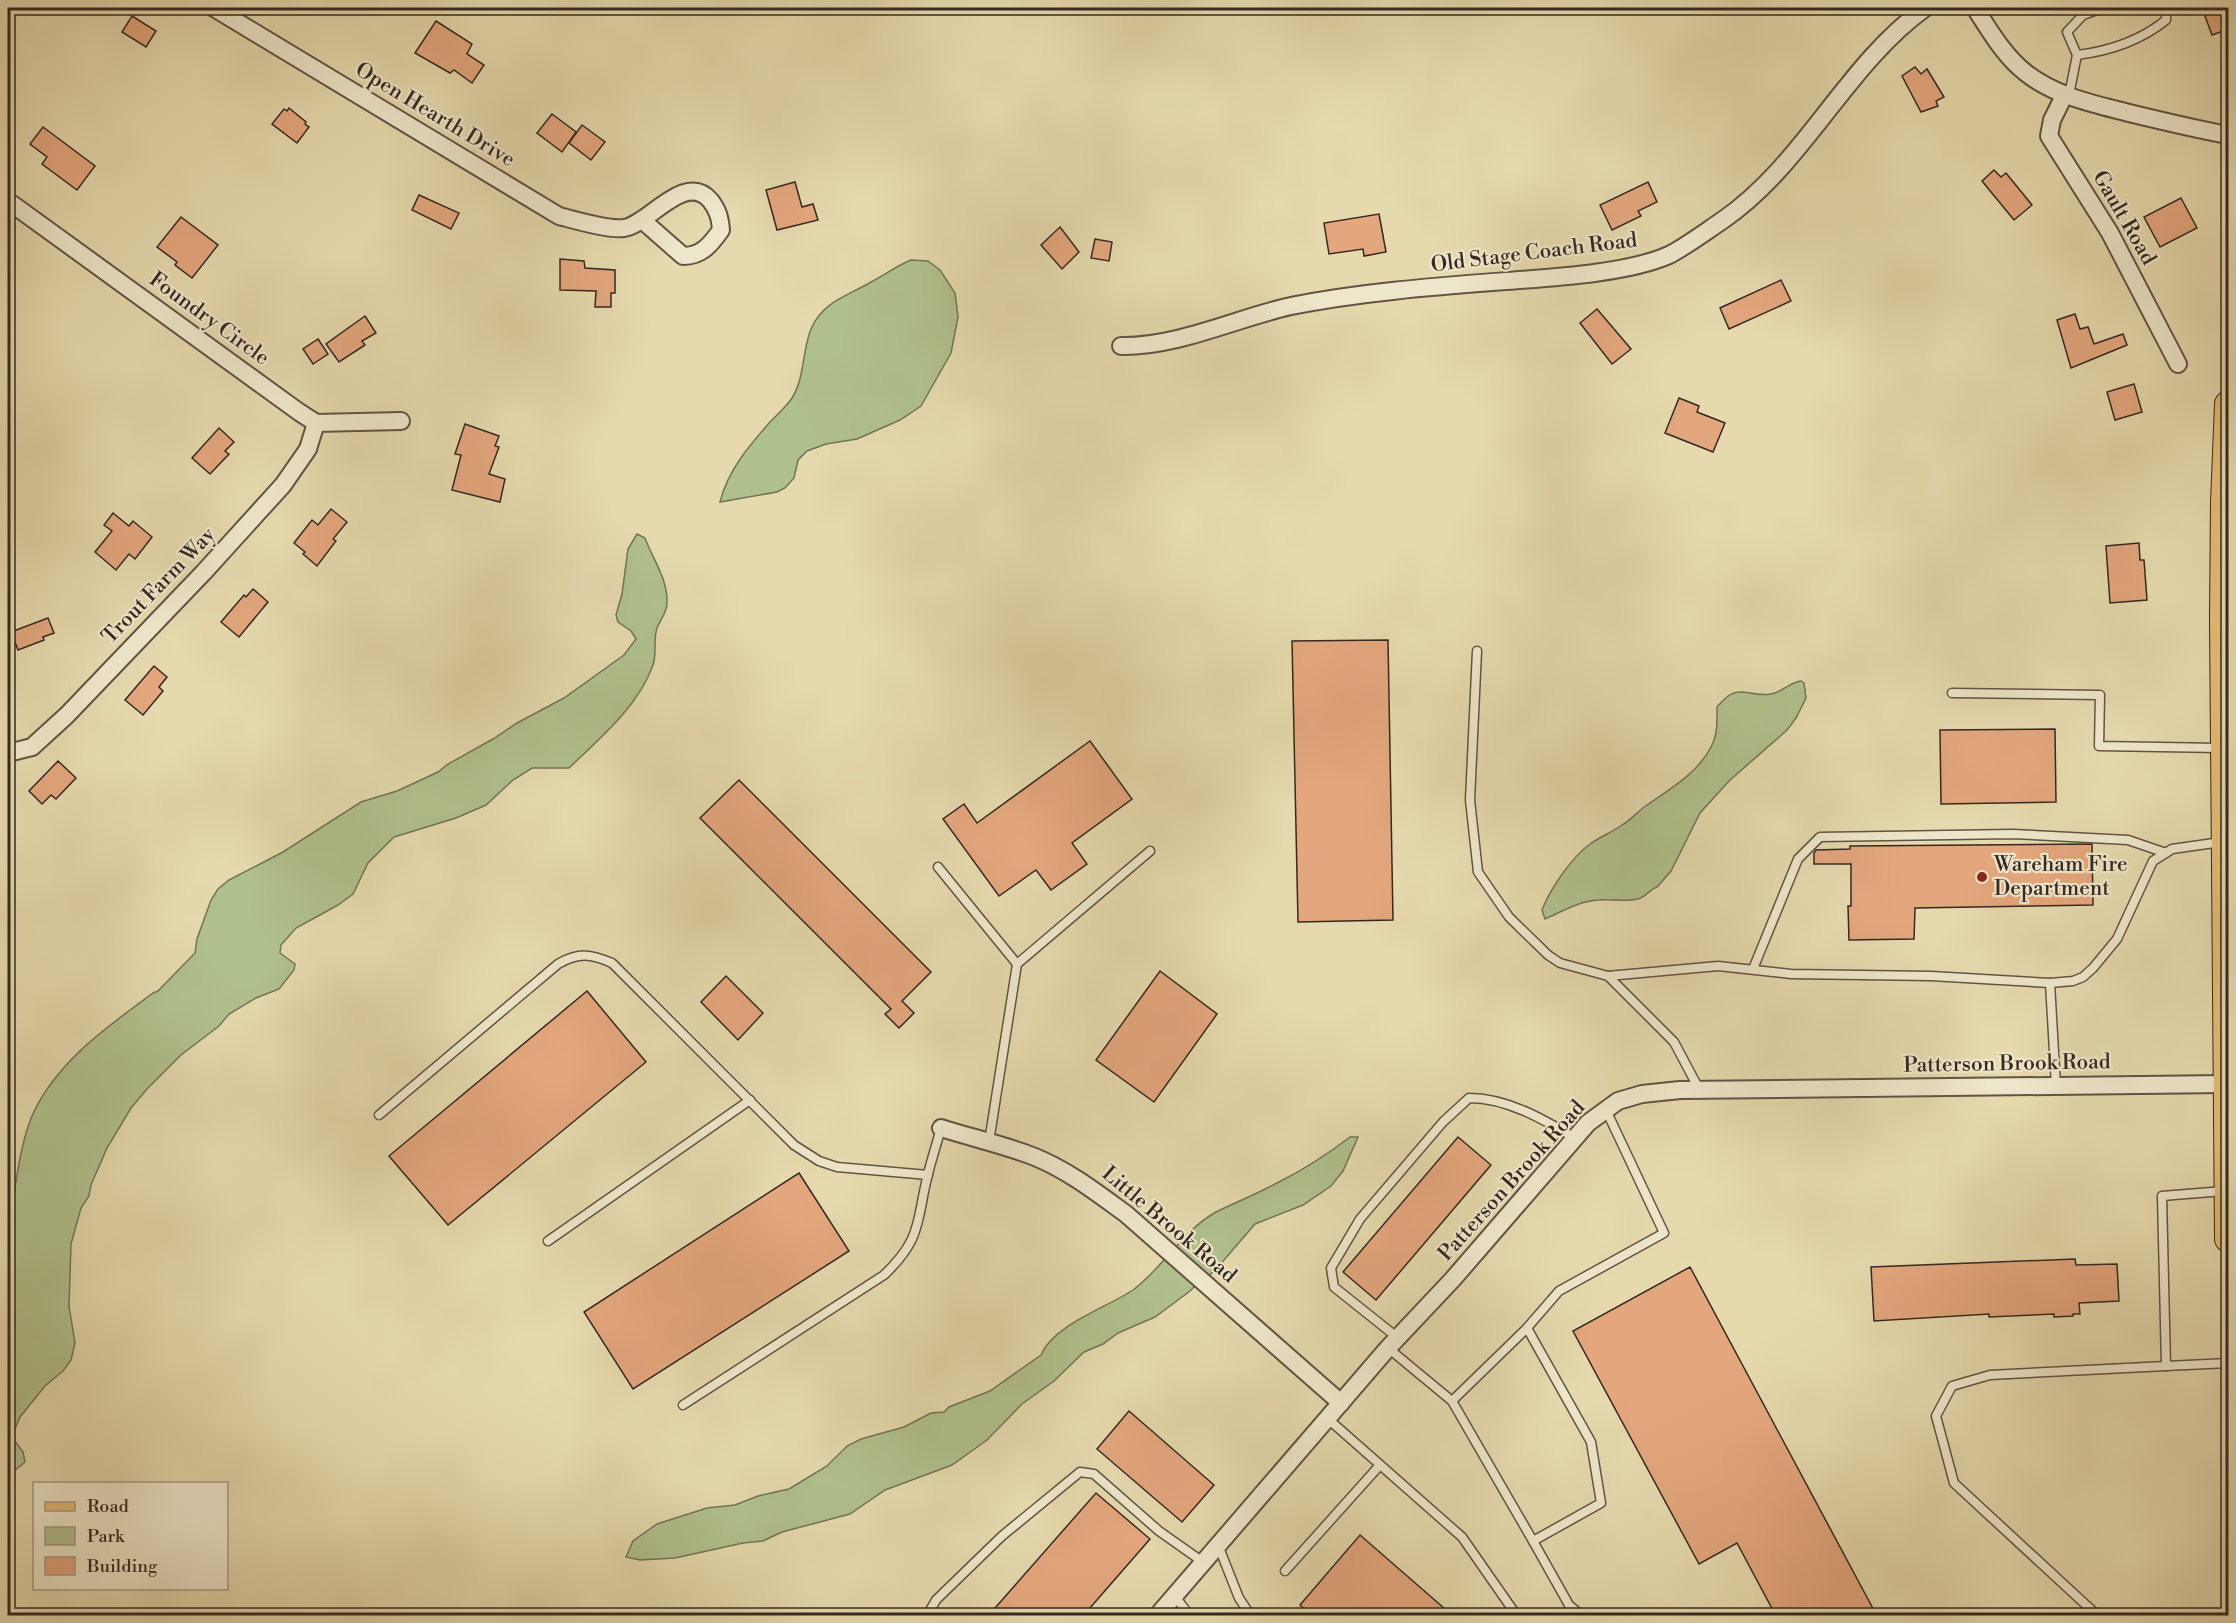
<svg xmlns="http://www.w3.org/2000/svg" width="2236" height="1623" font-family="'Libre Bodoni',serif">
<rect width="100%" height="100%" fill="#e5d9ad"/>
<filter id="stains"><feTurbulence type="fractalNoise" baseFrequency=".00333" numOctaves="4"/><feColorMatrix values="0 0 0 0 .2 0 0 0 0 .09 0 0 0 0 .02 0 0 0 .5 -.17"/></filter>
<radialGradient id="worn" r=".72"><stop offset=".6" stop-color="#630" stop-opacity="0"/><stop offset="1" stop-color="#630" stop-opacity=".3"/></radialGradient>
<g fill="#b0c08d" stroke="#727458" stroke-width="1.5">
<path d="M 911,260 L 928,261 L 940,270 L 955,293 L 958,317 L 951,353 L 921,406 L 900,420 L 857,439 L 826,444 L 807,451 L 798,460 L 794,478 L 785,488 L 777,492 L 720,502 C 728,470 749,446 770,422 C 777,415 786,407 792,398 C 805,377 802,351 811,329 C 823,301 848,296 871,282 C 885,275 896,266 911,260 Z"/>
<path d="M 637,534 L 645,538 C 653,560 668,579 667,603 C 667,613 660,620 657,628 C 653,640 657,654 653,665 C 638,707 600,738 569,768 L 532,768 L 513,780 L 486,805 L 456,818 L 394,837 L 368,863 L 353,894 L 338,905 L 296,928 L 281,945 L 280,953 L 295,964 L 294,970 L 279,989 L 256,998 L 229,1014 L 219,1026 L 181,1055 L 147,1089 L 131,1108 L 107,1148 L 91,1185 L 89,1196 L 81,1208 L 71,1244 L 69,1306 L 75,1343 L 71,1360 L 63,1371 L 45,1386 L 20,1417 L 14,1431 L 15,1441 L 23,1452 L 25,1462 L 8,1476 L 8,1216 L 11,1210 C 17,1179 20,1145 32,1116 C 56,1062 107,1027 153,993 L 158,991 L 195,953 L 197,939 L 211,900 L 218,889 L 229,880 L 283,852 L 361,802 L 397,791 L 438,772 L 448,764 L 493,739 L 517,723 L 564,698 L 624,655 L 636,639 L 631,631 L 618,622 L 616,615 L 622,594 L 628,549 Z"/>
<path d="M 1801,681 L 1804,683 L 1806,698 L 1796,718 L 1787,730 L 1729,781 L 1700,813 L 1671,871 L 1657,887 C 1650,889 1646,897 1638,899 C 1624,902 1612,899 1599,900 C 1579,901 1563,911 1545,919 L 1542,910 C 1550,889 1572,857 1590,844 C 1600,837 1612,832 1622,825 C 1631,820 1638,811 1647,805 C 1670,789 1698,773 1711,747 C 1718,734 1717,721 1717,707 C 1739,680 1746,698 1771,694 C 1783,692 1788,683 1801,681 Z"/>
<path d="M 1350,1137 L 1358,1137 L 1343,1171 L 1331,1186 L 1303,1205 L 1255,1224 L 1218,1267 L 1203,1281 L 1198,1283 L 1190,1291 L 1155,1317 L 1118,1333 L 1103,1344 L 1084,1352 L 1054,1381 L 1022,1404 L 987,1440 L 952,1465 L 885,1490 L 850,1514 L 782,1532 L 763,1541 L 743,1543 L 675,1558 L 640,1560 L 626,1557 L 633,1541 L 657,1524 L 707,1508 L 735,1505 L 758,1496 L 789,1489 L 827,1466 L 847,1446 L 861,1439 L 904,1427 L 931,1413 L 944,1412 L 949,1407 L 990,1391 L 1041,1355 C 1053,1325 1108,1307 1133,1290 C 1163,1268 1182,1231 1216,1212 C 1236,1202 1257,1194 1277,1183 C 1303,1170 1328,1154 1350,1137 Z"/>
</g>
<g fill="#e3a67d" stroke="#352822" stroke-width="1.5">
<path d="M 2202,8 L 2229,8 L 2229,29 L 2212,35 Z"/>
<path d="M 132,16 L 156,31 L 146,47 L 122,32 Z"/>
<path d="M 436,21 L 472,44 L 467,54 L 484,65 L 472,83 L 454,70 L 450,73 L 415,53 Z"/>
<path d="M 1915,67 L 1921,74 L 1927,69 L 1944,97 L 1936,101 L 1938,106 L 1921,112 L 1902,76 Z"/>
<path d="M 289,108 L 306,122 L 305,124 L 309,127 L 297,143 L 272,124 L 284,109 L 287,111 Z"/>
<path d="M 552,114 L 576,132 L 562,152 L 537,133 Z"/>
<path d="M 582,125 L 605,142 L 591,160 L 569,143 Z"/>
<path d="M 43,127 L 95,166 L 77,190 L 42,164 L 47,157 L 30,144 Z"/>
<path d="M 1994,170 L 2001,177 L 2006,173 L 2032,205 L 2014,220 L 1982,181 Z"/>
<path d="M 795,182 L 802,207 L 813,204 L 818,220 L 777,230 L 766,190 Z"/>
<path d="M 1648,182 L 1657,202 L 1638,211 L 1641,216 L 1612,230 L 1600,205 Z"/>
<path d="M 419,195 L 459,213 L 451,229 L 412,210 Z"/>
<path d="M 2181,198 L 2197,228 L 2160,247 L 2144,217 Z"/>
<path d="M 1379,214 L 1386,252 L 1364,256 L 1363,249 L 1329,254 L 1324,223 Z"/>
<path d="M 181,217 L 218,245 L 192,278 L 175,265 L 177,262 L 157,247 Z"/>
<path d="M 1060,227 L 1079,252 L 1062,269 L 1041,245 Z"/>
<path d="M 1095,239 L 1112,242 L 1109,261 L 1091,258 Z"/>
<path d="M 560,259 L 584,261 L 585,268 L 615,270 L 615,293 L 611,293 L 611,307 L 595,307 L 596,291 L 560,290 Z"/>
<path d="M 1781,280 L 1791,301 L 1729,329 L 1720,308 Z"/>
<path d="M 1597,309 L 1631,349 L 1612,364 L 1580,323 Z"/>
<path d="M 2075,314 L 2080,329 L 2088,327 L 2094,344 L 2123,334 L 2127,345 L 2071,368 L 2057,320 Z"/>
<path d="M 365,316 L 376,333 L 362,341 L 365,345 L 339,362 L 326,344 Z"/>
<path d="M 318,339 L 328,354 L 313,364 L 303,349 Z"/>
<path d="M 2134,384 L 2142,412 L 2115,420 L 2107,392 Z"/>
<path d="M 1679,398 L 1699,406 L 1697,412 L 1725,423 L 1713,452 L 1665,433 Z"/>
<path d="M 465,424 L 499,436 L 495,446 L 499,447 L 489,474 L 505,479 L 500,502 L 452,490 L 461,455 L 455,454 Z"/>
<path d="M 219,428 L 234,442 L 225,451 L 229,454 L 210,474 L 192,458 Z"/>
<path d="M 331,509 L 347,522 L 333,539 L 336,541 L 317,566 L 303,554 L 305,552 L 294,543 L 312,520 L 318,525 Z"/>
<path d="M 113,513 L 129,526 L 133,521 L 152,537 L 135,559 L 129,554 L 116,570 L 95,552 L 112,531 L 104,525 Z"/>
<path d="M 2139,543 L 2140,560 L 2144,560 L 2147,600 L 2110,603 L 2106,546 Z"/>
<path d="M 253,589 L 268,602 L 239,637 L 221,622 L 244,595 L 246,597 Z"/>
<path d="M 48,618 L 54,633 L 43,637 L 44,640 L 18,650 L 11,632 Z"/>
<path d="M 1388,640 L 1393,920 L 1298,922 L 1292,641 Z"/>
<path d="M 154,666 L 167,677 L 159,687 L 163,691 L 143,715 L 125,700 Z"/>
<path d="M 2055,729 L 2056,802 L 1941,804 L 1940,730 Z"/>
<path d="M 1090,741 L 1132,799 L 1072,843 L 1087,864 L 1051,890 L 1036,870 L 999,896 L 943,819 L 964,804 L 977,823 Z"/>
<path d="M 58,761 L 76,778 L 56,799 L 51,795 L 42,804 L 29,791 Z"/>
<path d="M 739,780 L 931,972 L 902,1001 L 914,1013 L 899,1028 L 885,1014 L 891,1009 L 700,818 Z"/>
<path d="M 2092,844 L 2093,905 L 1915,908 L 1914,939 L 1849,940 L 1848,906 L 1851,906 L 1851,864 L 1814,864 L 1814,853 L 1816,850 L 1850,849 L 1850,846 Z"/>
<path d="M 1160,971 L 1217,1014 L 1154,1102 L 1096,1060 Z"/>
<path d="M 726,976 L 763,1013 L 738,1040 L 701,1002 Z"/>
<path d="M 587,991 L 646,1062 L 448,1225 L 389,1156 Z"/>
<path d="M 1458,1137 L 1491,1165 L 1376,1300 L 1343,1272 Z"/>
<path d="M 799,1173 L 849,1251 L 633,1389 L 584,1312 Z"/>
<path d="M 2075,1259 L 2076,1265 L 2117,1264 L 2119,1301 L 2079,1303 L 2080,1314 L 2073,1314 L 2073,1316 L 2054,1317 L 2054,1314 L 1989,1317 L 1989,1314 L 1874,1321 L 1871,1267 Z"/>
<path d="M 1690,1267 L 1877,1616 L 1776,1616 L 1737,1543 L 1699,1564 L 1573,1331 Z"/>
<path d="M 1129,1411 L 1214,1485 L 1182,1522 L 1097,1449 Z"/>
<path d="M 1096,1493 L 1150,1539 L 1083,1616 L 988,1616 Z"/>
<path d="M 1360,1535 L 1453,1616 L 1312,1616 L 1300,1605 Z"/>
</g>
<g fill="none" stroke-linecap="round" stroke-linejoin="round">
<defs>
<g id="lane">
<path d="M 2077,55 C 2110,51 2140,41 2166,20 L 2166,8"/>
<path d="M 2069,95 L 2077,55 L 2067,32 L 2083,15 L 2102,8"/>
<path d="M 1477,651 L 1470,800 L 1478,872 L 1509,917 L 1548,955 L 1560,963 L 1608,976 L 1674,1042 L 1699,1089"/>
<path d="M 1952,693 L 2100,695 L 2099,746 L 2220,748"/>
<path d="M 938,867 L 1017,964"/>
<path d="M 1753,969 L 1798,859 L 1820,837 L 2013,834 L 2128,840 L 2166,853"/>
<path d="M 1608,976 L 1718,966 L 1791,974 L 1931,976 L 2050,983 L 2073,981 L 2083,977 L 2093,968 L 2117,939 L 2153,861 L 2172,849 L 2221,842"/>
<path d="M 2050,983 L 2056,1086"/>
<path d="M 379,1115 L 558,964 C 579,952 591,954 612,963 L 794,1145 L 819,1161 L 837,1167 L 928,1175"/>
<path d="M 989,1142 L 1017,964 L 1150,851"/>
<path d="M 2224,1191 L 2162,1196 L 2166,1366 L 2228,1363"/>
<path d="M 548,1241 L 750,1100"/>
<path d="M 1398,1338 L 1334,1287 L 1331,1268 L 1360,1219 L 1443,1122 L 1469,1098 C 1507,1098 1543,1119 1575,1138"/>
<path d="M 1388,1348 L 1452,1401 L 1527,1328 L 1559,1291 L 1664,1233 L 1606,1110"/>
<path d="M 1452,1401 L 1533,1541 L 1601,1503 L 1591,1442 L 1527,1328"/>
<path d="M 683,1405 L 884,1275 C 923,1238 916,1221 928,1174 C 932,1158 937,1143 941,1128"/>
<path d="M 1327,1418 L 1462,1537 L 1517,1616"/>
<path d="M 1533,1541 L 1569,1605 L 1582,1616"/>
<path d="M 1218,1545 L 1239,1598 L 1251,1616"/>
<path d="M 1285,1571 L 1380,1465"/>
<path d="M 1174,1595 L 1190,1616"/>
<path d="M 927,1616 L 936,1600 L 1002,1536 L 1080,1472 L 1094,1474 L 1159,1531 L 1203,1562"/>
<path d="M 2098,1616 L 1954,1483 L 1936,1416 L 1952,1386 L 1990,1375 L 2166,1366"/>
</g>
<g id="street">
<path d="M 214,8 L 559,216 C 575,220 608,230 624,228 C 648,225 685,171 710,200 C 718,210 720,218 721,230 C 711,244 702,256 683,256 L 642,220"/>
<path d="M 1975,8 C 1990,31 2004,56 2026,73 C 2055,96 2094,104 2129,113 C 2162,121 2195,129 2228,135"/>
<path d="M 2065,94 L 2052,120 L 2049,136 L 2110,233 L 2178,364"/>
<path d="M 8,201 L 299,412 L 316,423 L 401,421"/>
<path d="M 1121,346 C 1177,347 1237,318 1291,306 C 1366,291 1443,286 1520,280 C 1562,277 1631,272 1669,255 C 1685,247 1708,230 1723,220 C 1805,163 1845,66 1925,8"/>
<path d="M 8,753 L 32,747 L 67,715 L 204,572 L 283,485 L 308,449 L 316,423"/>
<path d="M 941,1128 C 972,1138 1005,1145 1035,1157 C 1069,1171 1097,1193 1126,1214 L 1341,1403"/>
<path d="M 1157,1616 L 1388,1348 L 1453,1279 L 1588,1123 L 1618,1101 L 1642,1094 L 1680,1090 L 2226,1084"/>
</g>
<path id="primary" d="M 2228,404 L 2224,502 L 2223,619 L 2228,1239"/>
</defs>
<use href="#lane" stroke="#615445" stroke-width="11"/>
<use href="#street" stroke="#615445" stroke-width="20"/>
<use href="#primary" stroke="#352822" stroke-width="28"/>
<use href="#lane" stroke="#eee6ca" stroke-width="8"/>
<use href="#street" stroke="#eee6ca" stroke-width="16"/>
<use href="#primary" stroke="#e2bc76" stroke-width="26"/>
</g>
<circle fill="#8f2418" stroke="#eee6ca" stroke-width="2" cx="1982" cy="877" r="6"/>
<g text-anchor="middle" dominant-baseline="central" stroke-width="4.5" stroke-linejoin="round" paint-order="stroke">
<g font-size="21" fill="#352822" stroke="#eee6ca">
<text transform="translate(435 115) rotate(31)">Open Hearth Drive</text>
<text transform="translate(2124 218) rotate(60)">Gault Road</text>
<text transform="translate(1534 253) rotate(-7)">Old Stage Coach Road</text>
<text transform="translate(209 319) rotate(36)">Foundry Circle</text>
<text transform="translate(159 586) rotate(-46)">Trout Farm Way</text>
<text transform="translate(2007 1064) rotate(-1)">Patterson Brook Road</text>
<text transform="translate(1512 1181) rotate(-48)">Patterson Brook Road</text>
<text transform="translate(1169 1225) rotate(40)">Little Brook Road</text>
</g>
<g font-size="21" fill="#352822" stroke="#eee6ca" text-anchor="start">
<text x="1994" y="865">Wareham Fire<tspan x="1994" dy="24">Department</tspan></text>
</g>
</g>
<rect width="2236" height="1623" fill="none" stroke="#e5d9ad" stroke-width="30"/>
<rect x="9" y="9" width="2218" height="1605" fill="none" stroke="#352822" stroke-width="3"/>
<rect x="15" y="15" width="2206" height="1593" fill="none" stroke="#352822" stroke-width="1.5"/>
<rect x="33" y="1482" width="195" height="108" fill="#eee6ca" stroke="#a49a87" stroke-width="1.5"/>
<rect x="45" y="1502" width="30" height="9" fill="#e2bc76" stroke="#a49a87" stroke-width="1.5"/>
<text x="87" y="1512" font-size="18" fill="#352822">Road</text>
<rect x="45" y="1527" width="30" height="18" fill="#b0c08d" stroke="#a49a87" stroke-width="1.5"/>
<text x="87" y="1542" font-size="18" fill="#352822">Park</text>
<rect x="45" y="1557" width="30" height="18" fill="#e3a67d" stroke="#a49a87" stroke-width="1.5"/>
<text x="87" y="1572" font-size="18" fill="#352822">Building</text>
<rect width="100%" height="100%" filter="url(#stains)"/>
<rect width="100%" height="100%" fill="url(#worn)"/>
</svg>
